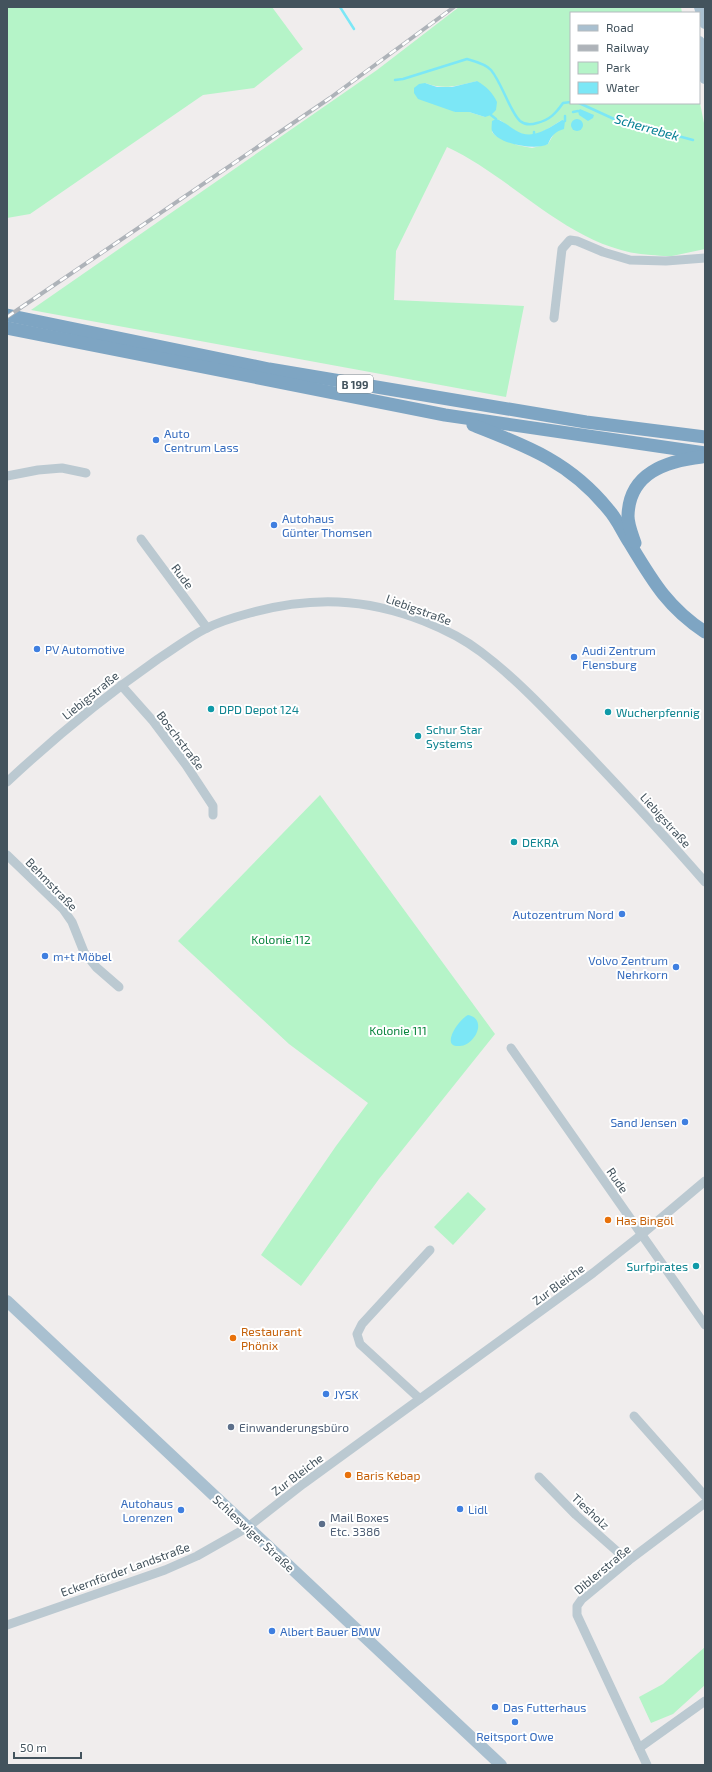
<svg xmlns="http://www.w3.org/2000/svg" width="712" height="1772" font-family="'Exo 2',sans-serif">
<rect width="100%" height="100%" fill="#f0eded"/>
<g fill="#b5f4c8" fill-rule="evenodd">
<path d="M 7,7 L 272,7 L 303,49 L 254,88 L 203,95 L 30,214 L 7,218 Z"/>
<path d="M 459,7 L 681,7 L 682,13 L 571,13 L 571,103 L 699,103 L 699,98 L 705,128 L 705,249 C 694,251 683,254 672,256 C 665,257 658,255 651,255 C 571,250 516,179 447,147 L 396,251 L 394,300 L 524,306 L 506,397 L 31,310 L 377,70 ZM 477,81 L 485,117 L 469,112 L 455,112 L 425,83 C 445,90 456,86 477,81 ZM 500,120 C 507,125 514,131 522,134 C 534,140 552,126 562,120 L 548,144 L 532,148 L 517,145 L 496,136 L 492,132 L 492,122 Z"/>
<path d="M 320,795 L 495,1034 L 379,1179 L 301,1286 L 261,1255 L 336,1146 L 368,1103 L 289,1044 L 178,941 Z"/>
<path d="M 468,1192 L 486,1209 L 453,1245 L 434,1227 Z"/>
<path d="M 705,1647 L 705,1685 L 673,1714 L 651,1723 L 639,1697 L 663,1684 Z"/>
</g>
<g fill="#7ce7f6">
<path d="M 477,81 C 486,86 493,93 497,102 L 496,110 L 491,115 L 485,117 L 469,112 L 455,112 L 418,99 L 414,93 L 414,88 L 419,84 L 425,83 L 437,87 L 452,87 Z"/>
<path d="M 580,109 L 594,115 L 593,118 L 588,121 L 579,115 L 578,111 Z"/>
<circle cx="577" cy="125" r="6"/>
<path d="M 496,119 C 503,121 509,126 515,130 C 532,141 547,129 562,120 L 565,121 L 564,129 C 556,131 551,136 548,144 C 537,151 497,144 492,131 C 491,128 492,124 492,121 Z"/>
<path d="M 468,1015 C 488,1019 475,1045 460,1046 C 439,1048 459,1019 468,1015 Z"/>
</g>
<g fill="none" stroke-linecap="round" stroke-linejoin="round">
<g stroke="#7ce7f6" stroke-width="2.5">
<path d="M 340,7 L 354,29"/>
<path d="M 395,80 L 403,79 L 467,59 C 474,61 486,64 491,70 C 502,83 510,112 520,121 C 525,125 531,125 537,123 C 550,120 556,113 563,103 L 571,102"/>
<path d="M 579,103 L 614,119 L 693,140"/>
<path d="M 573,112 L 578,111"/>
<path d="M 491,115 L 496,119"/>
<path d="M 565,116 L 565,121"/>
<path d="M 534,132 L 534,134"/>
</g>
<g stroke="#bbc9d1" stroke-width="9">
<path d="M 554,318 L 562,249 L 570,240 L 577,241 L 603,252 L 630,260 L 666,261 L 705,258"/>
<path d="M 7,476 L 38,470 L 62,468 L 86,473"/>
<path d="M 141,539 L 207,628"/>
<path d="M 121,685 L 153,721 L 186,765 L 213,806 L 213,815"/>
<path d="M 7,782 C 54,738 105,696 158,659 C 174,649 189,637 205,629 C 220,621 235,617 250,613 C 312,596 365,598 424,621 C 444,629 464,639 481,652 C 518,680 550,715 582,748 C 624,792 665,836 705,882"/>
<path d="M 7,855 L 63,909 L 72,922 L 84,952 L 96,967 L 119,987"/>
<path d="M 511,1048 L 705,1325"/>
<path d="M 420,1399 L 360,1344 L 357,1334 L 362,1324 L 430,1250"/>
<path d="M 634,1416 L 705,1496"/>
<path d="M 539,1477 L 576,1515 L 628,1561"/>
<path d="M 7,1625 L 165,1570 L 197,1556 L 248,1527 L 303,1484 L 593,1273 L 641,1235 L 705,1181"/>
<path d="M 639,1748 L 705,1701"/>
<path d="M 647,1765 L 577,1615 L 577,1606 L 582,1599 L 628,1561 L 705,1503"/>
</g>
<g stroke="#a9c0d0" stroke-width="12">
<path d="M 700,7 L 705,23"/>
<path d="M 699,42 L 705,78"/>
<path d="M 7,1301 L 501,1765"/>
</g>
<g stroke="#7ea5c3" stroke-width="13">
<path d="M 7,315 L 269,369 L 586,422 L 705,437"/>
<path d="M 7,328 L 445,415 L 705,453"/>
<path d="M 473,425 C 527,446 570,462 608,509 C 617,519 622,531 629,542 C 652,580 667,607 705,632"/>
<path d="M 635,543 C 632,534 628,525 628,516 C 629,473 666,461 702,457"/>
</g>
<defs>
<path id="rail" d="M 7,317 L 330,98 L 454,7"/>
</defs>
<use href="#rail" stroke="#aeb3b9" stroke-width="4"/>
<use href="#rail" stroke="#fff" stroke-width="2.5" stroke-dasharray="8" stroke-linecap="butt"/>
</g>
<g fill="#3f7fe0" stroke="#fff" stroke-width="1.5">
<circle cx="156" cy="440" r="4"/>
<circle cx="274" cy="525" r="4"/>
<circle cx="37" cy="649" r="4"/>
<circle cx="574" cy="657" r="4"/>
<circle cx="622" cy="914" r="4"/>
<circle cx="45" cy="956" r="4"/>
<circle cx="676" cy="967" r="4"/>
<circle cx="685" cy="1122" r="4"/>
<circle cx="326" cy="1394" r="4"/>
<circle cx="460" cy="1509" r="4"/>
<circle cx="181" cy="1510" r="4"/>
<circle cx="272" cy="1631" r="4"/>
<circle cx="495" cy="1707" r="4"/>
<circle cx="515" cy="1722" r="4"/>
</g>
<g fill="#0f9aa8" stroke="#fff" stroke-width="1.5">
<circle cx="211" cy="709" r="4"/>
<circle cx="608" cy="712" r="4"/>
<circle cx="418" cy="736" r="4"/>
<circle cx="514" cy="842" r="4"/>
<circle cx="696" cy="1266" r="4"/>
</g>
<g fill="#e8710a" stroke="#fff" stroke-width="1.5">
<circle cx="608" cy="1220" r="4"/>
<circle cx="233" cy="1338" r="4"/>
<circle cx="348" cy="1475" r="4"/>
</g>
<g fill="#5c6f8a" stroke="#fff" stroke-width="1.5">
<circle cx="231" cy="1427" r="4"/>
<circle cx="322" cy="1524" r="4"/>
</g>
<g text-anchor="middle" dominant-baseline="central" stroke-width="4" stroke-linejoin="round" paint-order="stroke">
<rect fill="#fff" stroke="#7b878e" stroke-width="1" x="337" y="375" width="36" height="18" rx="3"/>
<g font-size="11" font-weight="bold" fill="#43535d">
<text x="355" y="384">B 199</text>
</g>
<g font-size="12" fill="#366cbe" stroke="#fff" text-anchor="start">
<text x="164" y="433">Auto<tspan x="164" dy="14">Centrum Lass</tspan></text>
<text x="282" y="518">Autohaus<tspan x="282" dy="14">Günter Thomsen</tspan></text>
<text x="45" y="649">PV Automotive</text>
<text x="582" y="650">Audi Zentrum<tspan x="582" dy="14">Flensburg</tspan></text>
<text x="614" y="914" text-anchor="end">Autozentrum Nord</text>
<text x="53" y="956">m+t Möbel</text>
<text x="668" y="960" text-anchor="end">Volvo Zentrum<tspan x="668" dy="14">Nehrkorn</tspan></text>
<text x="677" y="1122" text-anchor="end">Sand Jensen</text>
<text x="334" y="1394">JYSK</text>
<text x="173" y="1503" text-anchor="end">Autohaus<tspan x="173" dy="14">Lorenzen</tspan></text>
<text x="468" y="1509">Lidl</text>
<text x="280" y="1631">Albert Bauer BMW</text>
<text x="503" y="1707">Das Futterhaus</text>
<text x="515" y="1736" text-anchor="middle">Reitsport Owe</text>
</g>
<g font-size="12" fill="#43535d" stroke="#fff">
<text transform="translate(183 576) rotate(53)">Rude</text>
<text transform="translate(419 609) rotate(20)">Liebigstraße</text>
<text transform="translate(90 695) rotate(-39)">Liebigstraße</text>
<text transform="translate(181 740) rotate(53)">Boschstraße</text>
<text transform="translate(666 820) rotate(48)">Liebigstraße</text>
<text transform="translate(52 884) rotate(46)">Behmstraße</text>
<text transform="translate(618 1180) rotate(55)">Rude</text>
<text transform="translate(558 1284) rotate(-36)">Zur Bleiche</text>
<text transform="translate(297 1474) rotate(-37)">Zur Bleiche</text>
<text transform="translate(591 1511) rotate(43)">Tiesholz</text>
<text transform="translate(254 1533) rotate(43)">Schleswiger Straße</text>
<text transform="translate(125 1569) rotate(-20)">Eckernförder Landstraße</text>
<text transform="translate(602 1569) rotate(-40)">Diblerstraße</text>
</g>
<g font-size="12" fill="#0d838f" stroke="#fff" text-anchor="start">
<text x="219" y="709">DPD Depot 124</text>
<text x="616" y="712">Wucherpfennig</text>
<text x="426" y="729">Schur Star<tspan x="426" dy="14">Systems</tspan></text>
<text x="522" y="842">DEKRA</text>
<text x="688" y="1266" text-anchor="end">Surfpirates</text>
</g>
<g font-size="12" fill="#0b863f" stroke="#fff">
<text x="281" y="939">Kolonie 112</text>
<text x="398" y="1030">Kolonie 111</text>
</g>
<g font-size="12" fill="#c56008" stroke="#fff" text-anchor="start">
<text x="616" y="1220">Has Bingöl</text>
<text x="241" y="1331">Restaurant<tspan x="241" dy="14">Phönix</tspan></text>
<text x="356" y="1475">Baris Kebap</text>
</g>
<g font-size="12" fill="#4e5e75" stroke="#fff" text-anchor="start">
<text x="239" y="1427">Einwanderungsbüro</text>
<text x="330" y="1517">Mail Boxes<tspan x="330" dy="14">Etc. 3386</tspan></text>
</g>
<g font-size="13" font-style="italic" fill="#037f93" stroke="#fff">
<text transform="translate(647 127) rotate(16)">Scherrebek</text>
</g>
</g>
<rect width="712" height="1772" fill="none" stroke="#43535d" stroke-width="16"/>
<rect x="570" y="12" width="130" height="92" fill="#ffffff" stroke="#b4babe"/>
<rect x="578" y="25" width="20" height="6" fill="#a9c0d0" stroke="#b4babe"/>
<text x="606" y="32" font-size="12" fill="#43535d">Road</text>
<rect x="578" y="45" width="20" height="6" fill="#aeb3b9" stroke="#b4babe"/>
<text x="606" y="52" font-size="12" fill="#43535d">Railway</text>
<rect x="578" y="62" width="20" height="12" fill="#b5f4c8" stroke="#b4babe"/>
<text x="606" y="72" font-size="12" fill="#43535d">Park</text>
<rect x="578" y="82" width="20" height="12" fill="#7ce7f6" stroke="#b4babe"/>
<text x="606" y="92" font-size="12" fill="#43535d">Water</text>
<path d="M14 1752v6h67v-6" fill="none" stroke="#43535d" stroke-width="2"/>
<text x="20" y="1752" font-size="12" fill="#43535d" stroke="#ffffff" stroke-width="3" paint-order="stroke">50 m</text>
</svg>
